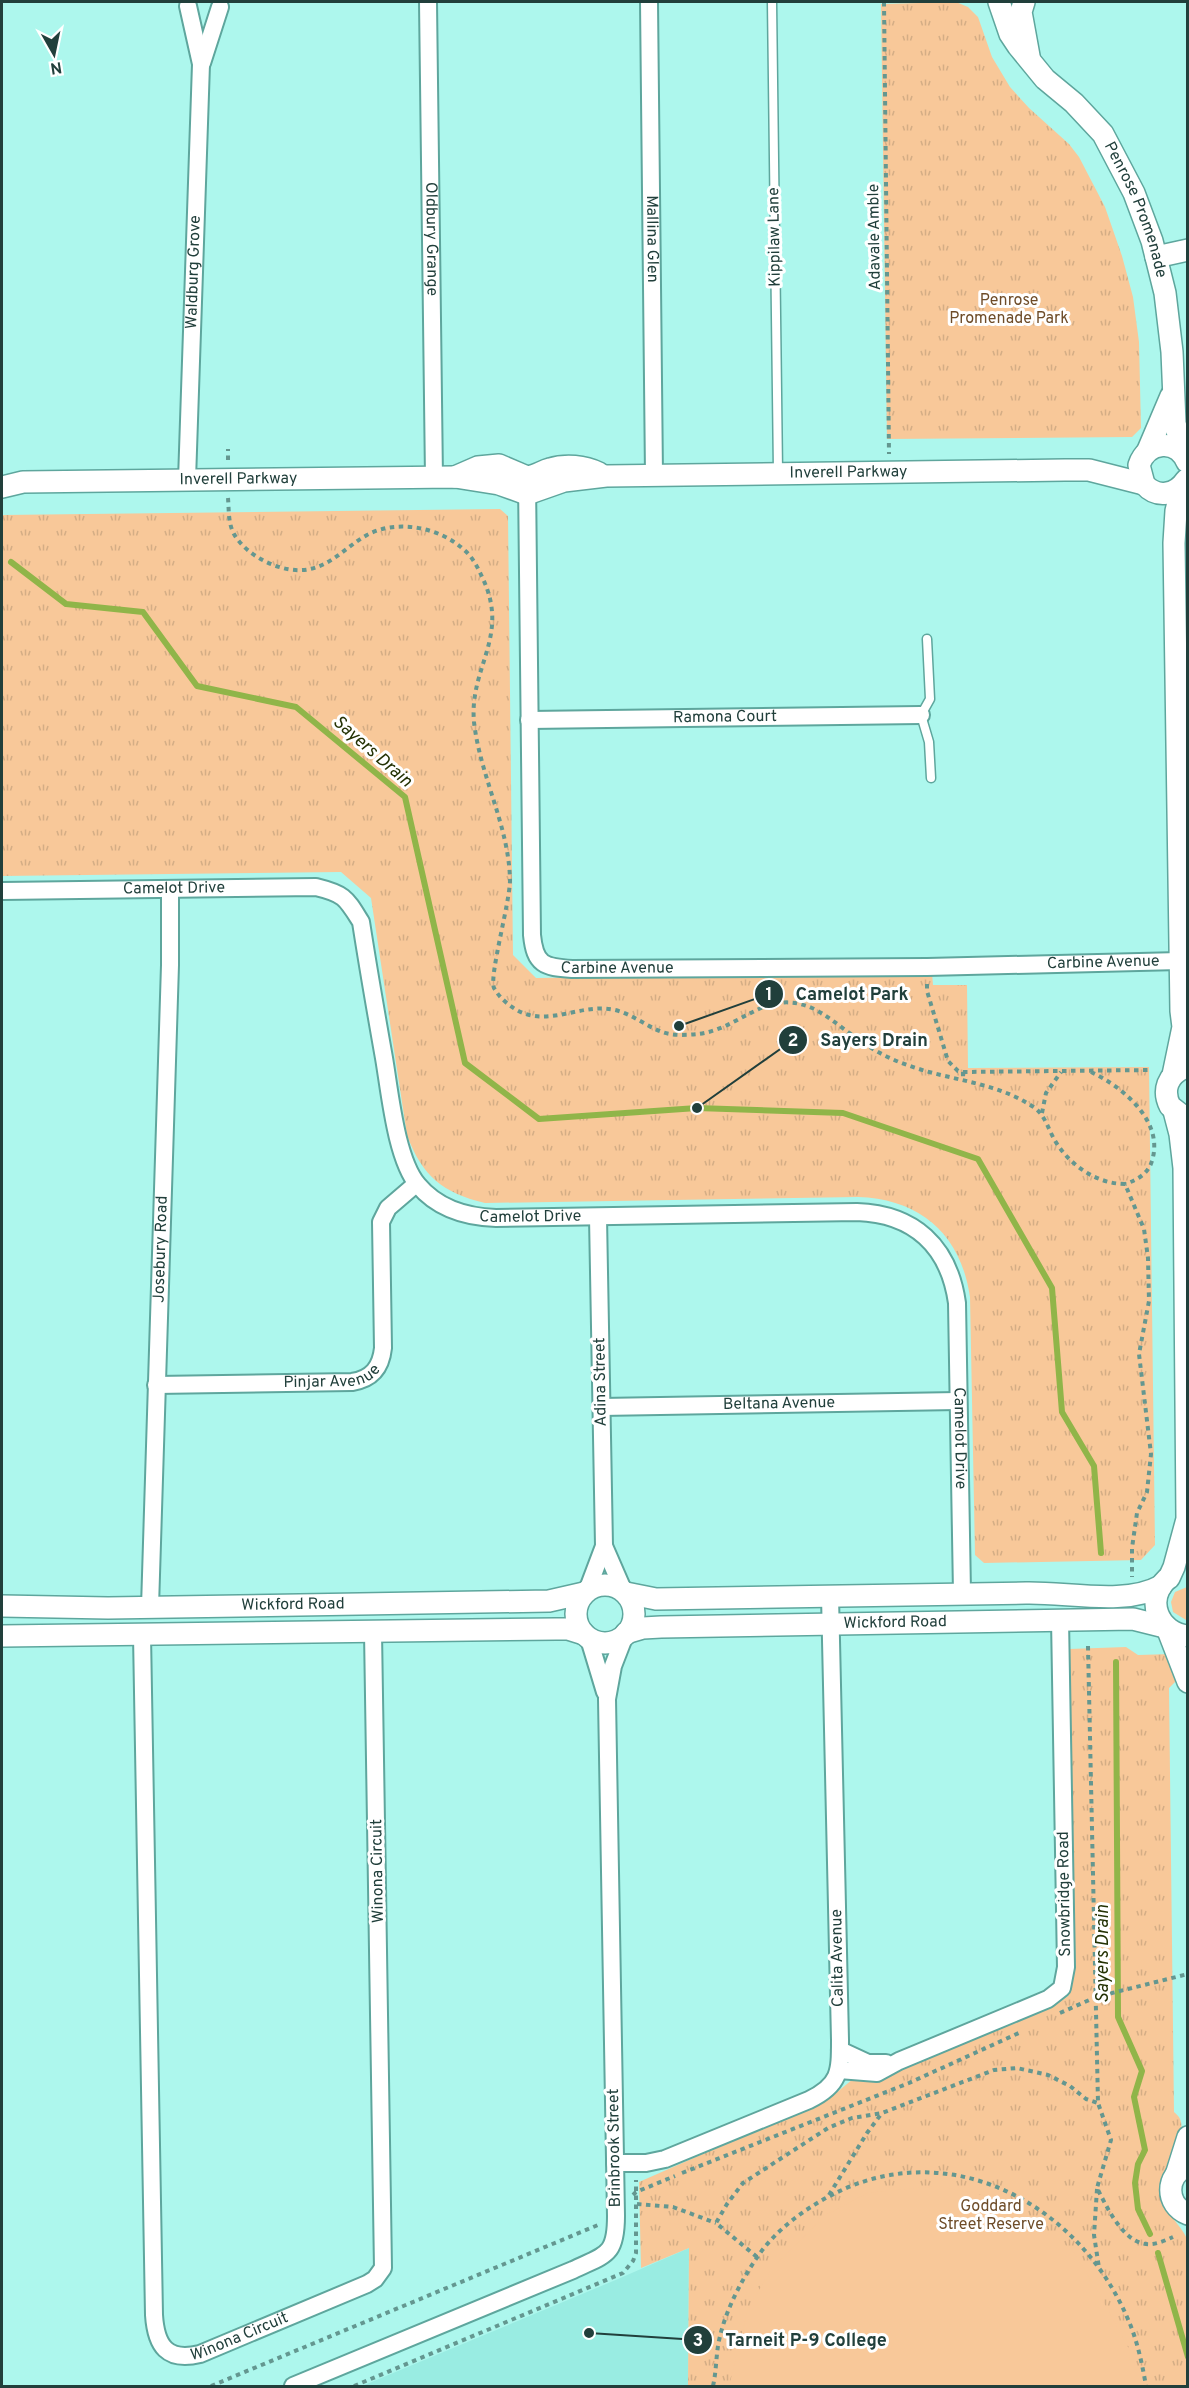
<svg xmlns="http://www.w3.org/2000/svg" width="1189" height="2388" font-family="Overpass,sans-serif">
<defs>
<pattern id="park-tufts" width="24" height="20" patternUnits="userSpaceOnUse" patternTransform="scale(1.5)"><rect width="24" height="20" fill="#f8c899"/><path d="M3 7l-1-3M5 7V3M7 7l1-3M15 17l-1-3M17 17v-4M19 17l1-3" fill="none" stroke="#d4ad85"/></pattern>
</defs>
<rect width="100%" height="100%" fill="#adf7ed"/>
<path fill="#99ece2" d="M 689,2248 L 688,2386 L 362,2386 L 618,2279 Z"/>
<g fill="url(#park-tufts)">
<path d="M 956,2 L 968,7 L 978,17 L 992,57 L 1010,87 L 1029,108 L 1069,144 L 1079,157 L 1105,207 L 1122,256 L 1133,297 L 1139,342 L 1141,428 L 1132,437 L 887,439 L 881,4 Z"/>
<path d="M 500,509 L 508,516 L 513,955 L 536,978 L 932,973 L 933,985 L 967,985 L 968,1068 L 1149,1067 L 1155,1545 L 1141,1560 L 984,1563 L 975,1555 L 970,1297 C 961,1235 921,1199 858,1197 L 485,1203 C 443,1193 422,1176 407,1135 L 371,898 L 341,872 L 2,876 L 2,515 Z"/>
<path d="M 1126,1647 L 1138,1655 L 1172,1654 L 1176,1681 L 1169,1688 L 1174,2112 C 1176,2114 1179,2116 1180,2119 C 1184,2127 1179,2148 1176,2156 C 1170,2168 1160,2176 1160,2190 C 1160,2210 1180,2222 1187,2239 L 1187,2386 L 688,2386 L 689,2248 L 641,2268 L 639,2182 L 830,2098 L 853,2079 L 884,2076 L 1056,2004 L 1068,1996 L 1074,1977 L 1069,1649 Z"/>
</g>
<g fill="#f8c899">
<path d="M 1187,1587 L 1187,1620 L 1186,1620 L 1173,1612 L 1171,1602 L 1175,1592 Z"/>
<path d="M 938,2186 L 1002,2199 L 1073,2251 L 1097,2290 L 1129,2349 L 1132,2386 L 729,2386 L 748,2309 L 770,2271 L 824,2216 L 867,2193 Z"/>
</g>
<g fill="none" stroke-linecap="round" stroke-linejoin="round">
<g stroke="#90b549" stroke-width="6">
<path d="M 11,562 L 66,604 L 143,612 L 197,686 L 296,707 L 405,797 L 465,1063 L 539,1119 L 697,1108 L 843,1113 L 978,1159 L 1052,1288 L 1062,1412 L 1094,1466 L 1101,1553"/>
<path d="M 1116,1662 L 1118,2017 L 1142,2071 L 1134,2097 L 1145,2150 L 1138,2164 L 1135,2183 L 1138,2209 L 1150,2234"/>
<path d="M 1158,2253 L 1188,2357"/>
</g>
<defs>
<g id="service">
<path d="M 772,2 L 778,472"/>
<path d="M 927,639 L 930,699 L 921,715 L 929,742 L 931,778"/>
</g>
<g id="minor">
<path id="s1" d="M 428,2 L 434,478"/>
<path id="s2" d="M 649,2 L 654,475"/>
<path d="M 202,63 L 220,7"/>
<path id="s3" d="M 187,480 L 201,64 L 188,6"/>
<path id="s4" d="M 527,481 L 532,935 C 535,965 544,967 572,969 L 927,967 L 1180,961"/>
<path id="s5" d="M 529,720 L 921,715"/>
<path id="s6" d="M 2,891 L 316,887 C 345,894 346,898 361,922 C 368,967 376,1013 384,1058 C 390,1093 396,1159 418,1185 C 438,1209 467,1217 496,1218 L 857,1212 C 914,1214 949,1246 957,1303 L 962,1593"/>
<path id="s7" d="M 156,1385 L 352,1382 C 372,1379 381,1367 383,1348 L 381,1222 L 388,1208 L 416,1184"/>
<path id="s8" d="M 601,1407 L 958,1401"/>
<path d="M 604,1546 L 624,1592"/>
<path d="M 587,1591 L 604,1546 L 598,1217"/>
<path id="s9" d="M 150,1607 L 170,965 L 170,890"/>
<path id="s10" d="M 142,1635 L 154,2315 C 156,2346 167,2362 200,2354 L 367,2284 L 375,2279 L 383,2268 L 373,1632"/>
<path d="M 589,1639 L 605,1692"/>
<path d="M 840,2050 L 868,2063 L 886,2063"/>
<path d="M 839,2070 L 877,2073 L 899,2061 L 1048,1999 L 1062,1988 L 1066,1967 L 1060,1619"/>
<path d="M 615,2163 L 646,2163 L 665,2159 L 809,2100 C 840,2085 840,2072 840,2040 L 830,1596"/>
<path d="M 293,2386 L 573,2270 C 606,2254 616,2256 616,2216 L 607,1699 L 613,1666 L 625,1635"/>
</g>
<g id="tertiary">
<path id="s11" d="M 999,2 L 1010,34 L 1018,46 L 1045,79 L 1074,103 L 1103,134 L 1134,193 L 1152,241 L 1165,293 L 1172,352 L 1175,423 L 1183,454"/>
<path d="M 1024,2 L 1021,12 L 1029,56"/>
<path d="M 1156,257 L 1188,250"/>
<path d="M 1148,450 L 1171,396"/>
<path d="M 455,477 L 478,467 L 499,465 L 527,477 C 536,476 542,471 550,469 C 566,464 584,466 599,473"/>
<path d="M 1186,480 C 1176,495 1157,499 1144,484 L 1139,465 C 1147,441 1177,438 1187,462"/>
<path id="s12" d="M 2,487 L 23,482 L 455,477 L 499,484 L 527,494 L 564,481 L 606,476 L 1065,470 L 1089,470 L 1144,484"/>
<path d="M 1173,1075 L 1183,1027 L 1181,1011 L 1174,543 L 1176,511 L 1182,486"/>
<path d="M 1184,1117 L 1170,1106 C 1162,1090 1168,1075 1184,1068"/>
<path d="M 1169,1578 L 1174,1567 L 1187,1519 L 1184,1168 L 1180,1134 L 1174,1111"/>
<path d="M 1167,1579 C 1145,1600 1158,1633 1188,1636"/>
<circle cx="605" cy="1614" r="29"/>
<path d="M 626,1593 L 656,1599 C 780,1597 903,1594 1026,1593 C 1068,1592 1125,1606 1161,1586"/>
<path id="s13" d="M 2,1606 L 108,1608 L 549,1601 L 584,1593"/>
<path d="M 1167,1628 L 1188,1682"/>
<path id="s14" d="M 626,1633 L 643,1628 L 661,1627 L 1133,1619 L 1165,1627"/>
<path d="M 2,1636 L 556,1629 L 568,1629 L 584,1634"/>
<path d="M 1188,2166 C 1165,2175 1165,2205 1188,2214"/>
<path d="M 1177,2172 L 1188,2137"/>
</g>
</defs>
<use href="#service" stroke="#5ea69d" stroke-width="11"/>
<use href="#minor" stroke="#5ea69d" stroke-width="20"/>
<use href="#tertiary" stroke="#5ea69d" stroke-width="24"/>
<g stroke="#649790" stroke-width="4" stroke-dasharray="4.5 4.5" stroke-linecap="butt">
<path d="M 884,2 L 889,454"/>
<path d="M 228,460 L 228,449"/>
<path d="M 228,498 C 229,510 228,523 234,534 C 247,557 284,575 310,569 C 333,564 347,546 367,535 C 396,519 439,527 463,549 C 473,557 478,568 483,579 C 510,637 469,667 474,722 C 480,776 509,826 510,880 C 510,902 489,976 494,988 C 499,997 507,1004 515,1009 C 547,1029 581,1002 615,1010 C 632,1014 646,1026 662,1032 C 673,1036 687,1035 698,1034 C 742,1029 767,985 816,1010 C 831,1018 844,1030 858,1039 C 874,1051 892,1060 910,1066 C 952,1081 997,1082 1035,1108 C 1045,1116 1048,1128 1054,1139 C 1068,1164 1096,1184 1125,1184 L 1144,1229 L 1148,1258 L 1149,1301 L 1139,1354 L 1151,1454 L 1147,1492 L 1137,1513 L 1132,1548 L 1132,1577"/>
<path d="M 927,984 L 927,991 L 948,1061 L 958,1071 L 963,1072 L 963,1080"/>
<path d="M 963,1072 L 1151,1070"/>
<path d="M 1091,1072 C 1121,1086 1162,1119 1153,1157 C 1150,1172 1140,1179 1125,1184"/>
<path d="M 1042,1113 L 1046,1093 L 1061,1072"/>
<path d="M 1088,1646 L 1098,2103 L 1111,2140 L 1097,2188 C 1107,2207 1122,2241 1146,2244 C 1155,2245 1164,2241 1173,2237"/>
<path d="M 1060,2013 L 1096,1997 L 1188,1974"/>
<path d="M 682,2173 L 909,2083 L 1021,2032"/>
<path d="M 1097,2189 L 1094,2235 L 1099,2268"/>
<path d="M 633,2195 L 636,2192 L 675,2176"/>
<path d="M 829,2195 L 867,2133 L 882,2113"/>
<path d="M 637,2204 L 673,2207 L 716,2223"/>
<path d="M 757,2257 L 716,2223 L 727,2204 L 743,2183 L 828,2128 L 852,2118 L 882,2113 L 994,2070 L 1017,2068 L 1048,2075 L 1070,2086 L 1086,2099 L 1098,2103"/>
<path d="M 211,2386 L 598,2225"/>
<path d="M 354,2386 L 623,2273 L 633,2261 L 636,2253 L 636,2180"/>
<path d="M 713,2386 C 716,2373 716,2359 718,2346 C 723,2316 739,2284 756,2259 C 776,2228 811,2204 844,2189 C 958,2139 1079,2207 1127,2317 C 1137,2339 1142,2363 1146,2386"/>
</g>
<use href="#service" stroke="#fff" stroke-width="8"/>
<use href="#minor" stroke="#fff" stroke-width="16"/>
<use href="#tertiary" stroke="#fff" stroke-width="21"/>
</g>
<g text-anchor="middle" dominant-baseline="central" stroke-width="6" stroke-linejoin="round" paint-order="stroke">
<g font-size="16" fill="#213f3b" stroke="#fff">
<text stroke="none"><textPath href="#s11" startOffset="254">Penrose Promenade</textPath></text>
<text transform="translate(775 237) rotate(-91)">Kippilaw Lane</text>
<text transform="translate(875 237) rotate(-91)">Adavale Amble</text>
<text stroke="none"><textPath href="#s2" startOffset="237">Mallina Glen</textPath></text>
<text stroke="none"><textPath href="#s1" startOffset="237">Oldbury Grange</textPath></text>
<text stroke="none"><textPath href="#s3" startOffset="208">Waldburg Grove</textPath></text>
<text stroke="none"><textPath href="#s12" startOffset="852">Inverell Parkway</textPath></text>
<text stroke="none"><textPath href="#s12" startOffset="237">Inverell Parkway</textPath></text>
<text stroke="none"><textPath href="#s5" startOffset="196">Ramona Court</textPath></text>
<text stroke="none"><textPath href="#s6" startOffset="172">Camelot Drive</textPath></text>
<text stroke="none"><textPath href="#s4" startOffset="1046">Carbine Avenue</textPath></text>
<text stroke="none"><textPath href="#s4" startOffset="560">Carbine Avenue</textPath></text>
<text stroke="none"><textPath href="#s6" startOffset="766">Camelot Drive</textPath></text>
<text stroke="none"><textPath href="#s9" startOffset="358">Josebury Road</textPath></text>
<text stroke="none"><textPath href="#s7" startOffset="177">Pinjar Avenue</textPath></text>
<text transform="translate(601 1382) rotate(-91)">Adina Street</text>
<text stroke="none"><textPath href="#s8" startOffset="178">Beltana Avenue</textPath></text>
<text stroke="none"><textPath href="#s6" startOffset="1377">Camelot Drive</textPath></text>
<text stroke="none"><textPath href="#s13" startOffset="291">Wickford Road</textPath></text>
<text stroke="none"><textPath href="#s14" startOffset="270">Wickford Road</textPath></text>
<text transform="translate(378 1871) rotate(-91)">Winona Circuit</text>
<text transform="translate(1065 1894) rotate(-91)">Snowbridge Road</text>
<text transform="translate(838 1958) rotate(-91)">Calita Avenue</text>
<text transform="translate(615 2148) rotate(-91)">Brinbrook Street</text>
<text stroke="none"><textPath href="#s10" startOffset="796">Winona Circuit</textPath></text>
</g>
<g font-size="16" fill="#6e4c28" stroke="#fff">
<text x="1009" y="301">Penrose<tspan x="1009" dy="18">Promenade Park</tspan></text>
<text x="991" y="2207">Goddard<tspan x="991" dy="18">Street Reserve</tspan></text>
</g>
<g font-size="18" font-style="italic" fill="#243204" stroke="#fff">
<text transform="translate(372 752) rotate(41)">Sayers Drain</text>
<text transform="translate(1103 1954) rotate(-90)">Sayers Drain</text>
</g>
</g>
<path fill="none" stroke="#213f3b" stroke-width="2" d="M679 1026L769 994M697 1108L793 1040M589 2333L698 2340"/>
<g fill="#213f3b" stroke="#fff" stroke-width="2">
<circle cx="679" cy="1026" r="6"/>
<circle cx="697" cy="1108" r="6"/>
<circle cx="589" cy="2333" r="6"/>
<circle cx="769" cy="994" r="15"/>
<circle cx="793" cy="1040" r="15"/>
<circle cx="698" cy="2340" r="15"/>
</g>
<g font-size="18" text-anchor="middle" font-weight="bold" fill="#fff">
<text x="769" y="1000">1</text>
<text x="793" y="1046">2</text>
<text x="698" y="2346">3</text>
</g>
<g font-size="18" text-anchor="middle" font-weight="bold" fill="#213f3b" stroke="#fff" stroke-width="6" stroke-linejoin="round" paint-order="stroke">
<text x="852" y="1000">Camelot Park</text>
<text x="874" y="1046">Sayers Drain</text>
<text x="806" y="2346">Tarneit P-9 College</text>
</g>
<rect width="1189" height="2388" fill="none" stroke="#213f3b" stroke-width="6"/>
<g transform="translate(54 54) rotate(171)" stroke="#ffffff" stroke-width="4.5" paint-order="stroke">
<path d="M0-4.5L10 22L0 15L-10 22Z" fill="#213f3b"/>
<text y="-9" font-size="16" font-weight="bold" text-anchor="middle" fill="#213f3b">N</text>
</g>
</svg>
